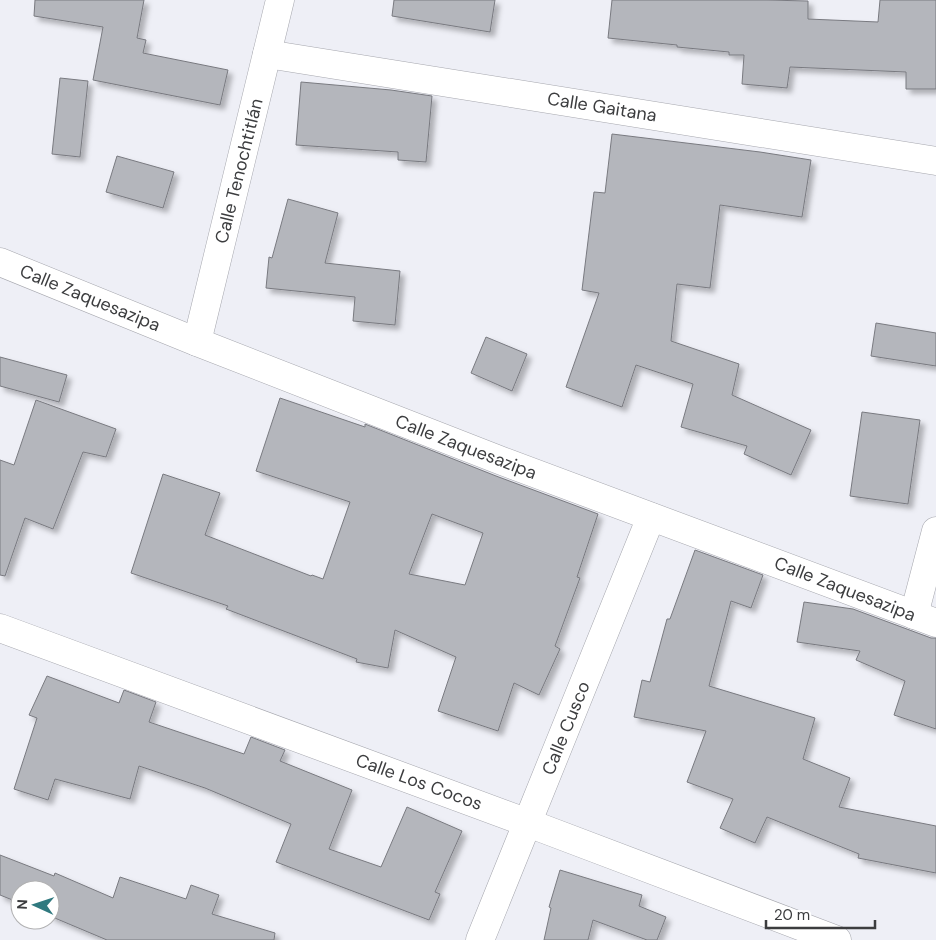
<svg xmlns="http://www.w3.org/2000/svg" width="936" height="940" font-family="'DM Sans',sans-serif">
<defs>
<filter id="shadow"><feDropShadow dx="4.5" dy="4.5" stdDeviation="2.5" flood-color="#0004"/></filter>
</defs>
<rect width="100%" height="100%" fill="#eeeff6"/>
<g fill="#b4b6bc" stroke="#797a80" fill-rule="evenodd" filter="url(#shadow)">
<path d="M 35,0 L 144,0 L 137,38 L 146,40 L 143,53 L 228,70 L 220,105 L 93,80 L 103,27 L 34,16 Z"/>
<path d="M 394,0 L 495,0 L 490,32 L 392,16 Z"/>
<path d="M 612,0 L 767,0 L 808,1 L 808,19 L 878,22 L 880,0 L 936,0 L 936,89 L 906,89 L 906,72 L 790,67 L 787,88 L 742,84 L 744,55 L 729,55 L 729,52 L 677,47 L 677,45 L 608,38 Z"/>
<path d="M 60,78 L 88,81 L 80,157 L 52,154 Z"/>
<path d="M 301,82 L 391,90 L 432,96 L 426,162 L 398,160 L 398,152 L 296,145 Z"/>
<path d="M 612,134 L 760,152 L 811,160 L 802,217 L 720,205 L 710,288 L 677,284 L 671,341 L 739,364 L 732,395 L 811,430 L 791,475 L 744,454 L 747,446 L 681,427 L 693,384 L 636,365 L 622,407 L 566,387 L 599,293 L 582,290 L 594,192 L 605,193 Z"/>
<path d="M 117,156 L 174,172 L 163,208 L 106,192 Z"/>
<path d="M 288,199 L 338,213 L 325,263 L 400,271 L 395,325 L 353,321 L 355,297 L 266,288 L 269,257 L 272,258 Z"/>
<path d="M 876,323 L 936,333 L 936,366 L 871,356 Z"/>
<path d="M 486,337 L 527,354 L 512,391 L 471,373 Z"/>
<path d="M 0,357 L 67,375 L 59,402 L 0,386 Z"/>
<path d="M 280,398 L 365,427 L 365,424 L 496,476 L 598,514 L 577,577 L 580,578 L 555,646 L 560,649 L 539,695 L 514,683 L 498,731 L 438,711 L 456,657 L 395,630 L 388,668 L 356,662 L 357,659 L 226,609 L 228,606 L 131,573 L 163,474 L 220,493 L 205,535 L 311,576 L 312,575 L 323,579 L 350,502 L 256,471 ZM 432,514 L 483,533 L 465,585 L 409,574 Z"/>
<path d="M 36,400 L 116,429 L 106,457 L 83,452 L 53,529 L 25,518 L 5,576 L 0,575 L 0,460 L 14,465 Z"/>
<path d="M 862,412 L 920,420 L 908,504 L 850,496 Z"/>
<path d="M 695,550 L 763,575 L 751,608 L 731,601 L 709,686 L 815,718 L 803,759 L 850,778 L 839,807 L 936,826 L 936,873 L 858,858 L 859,854 L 767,817 L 755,843 L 720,828 L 733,799 L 687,782 L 706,731 L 634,717 L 642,680 L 650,682 L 667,619 L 670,619 Z"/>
<path d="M 804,602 L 853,609 L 931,638 L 936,638 L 936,729 L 894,715 L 905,681 L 856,660 L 860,651 L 797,642 Z"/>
<path d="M 47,676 L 119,703 L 124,690 L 156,702 L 149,722 L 244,754 L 251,737 L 285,750 L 280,761 L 352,790 L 329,849 L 381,867 L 407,807 L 462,831 L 435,892 L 440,894 L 429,920 L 276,862 L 291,824 L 205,788 L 139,766 L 130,799 L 55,779 L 48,800 L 14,789 L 37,718 L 29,715 Z"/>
<path d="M 0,855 L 54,876 L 55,873 L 113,898 L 120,877 L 186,899 L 191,885 L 219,895 L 212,914 L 275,933 L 274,940 L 107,940 L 50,916 L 50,890 L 20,890 L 20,903 L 0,895 Z"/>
<path d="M 560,870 L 642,895 L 639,906 L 666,917 L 657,940 L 647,940 L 593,920 L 588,940 L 544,940 L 551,908 L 549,907 Z"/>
</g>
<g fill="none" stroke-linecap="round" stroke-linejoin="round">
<defs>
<g id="minor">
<path d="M 267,54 L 936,161"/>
<path d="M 0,262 L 197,342 L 502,461 L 936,623"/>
<path d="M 197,342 L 280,0"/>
<path d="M 914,615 L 936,531"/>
<path d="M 0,628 L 528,823 L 837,940"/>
<path d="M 480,940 L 651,517"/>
</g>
</defs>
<use href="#minor" stroke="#a6a7ae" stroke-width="29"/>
<use href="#minor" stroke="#fff" stroke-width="28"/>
</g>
<g text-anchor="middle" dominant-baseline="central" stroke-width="5" stroke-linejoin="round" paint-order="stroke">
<g font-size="18" fill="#3c3d3f" stroke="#fff">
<text transform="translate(602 107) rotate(9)">Calle Gaitana</text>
<text transform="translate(239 171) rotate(-76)">Calle Tenochtitlán</text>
<text transform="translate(90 298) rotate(22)">Calle Zaquesazipa</text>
<text transform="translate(466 447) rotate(21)">Calle Zaquesazipa</text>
<text transform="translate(845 589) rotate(21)">Calle Zaquesazipa</text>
<text transform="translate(566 728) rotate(-68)">Calle Cusco</text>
<text transform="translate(419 782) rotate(20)">Calle Los Cocos</text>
</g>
</g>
<g transform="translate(35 905) rotate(273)"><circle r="24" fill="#ffffff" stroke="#b1b1b2"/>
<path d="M0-4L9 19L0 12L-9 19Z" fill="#30797f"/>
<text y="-8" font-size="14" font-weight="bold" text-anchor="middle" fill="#3c3d3f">N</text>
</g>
<path d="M766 920v8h109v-8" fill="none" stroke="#3c3d3f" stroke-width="2.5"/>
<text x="774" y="920" font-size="15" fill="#3c3d3f" stroke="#ffffff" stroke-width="4" paint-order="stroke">20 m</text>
</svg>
